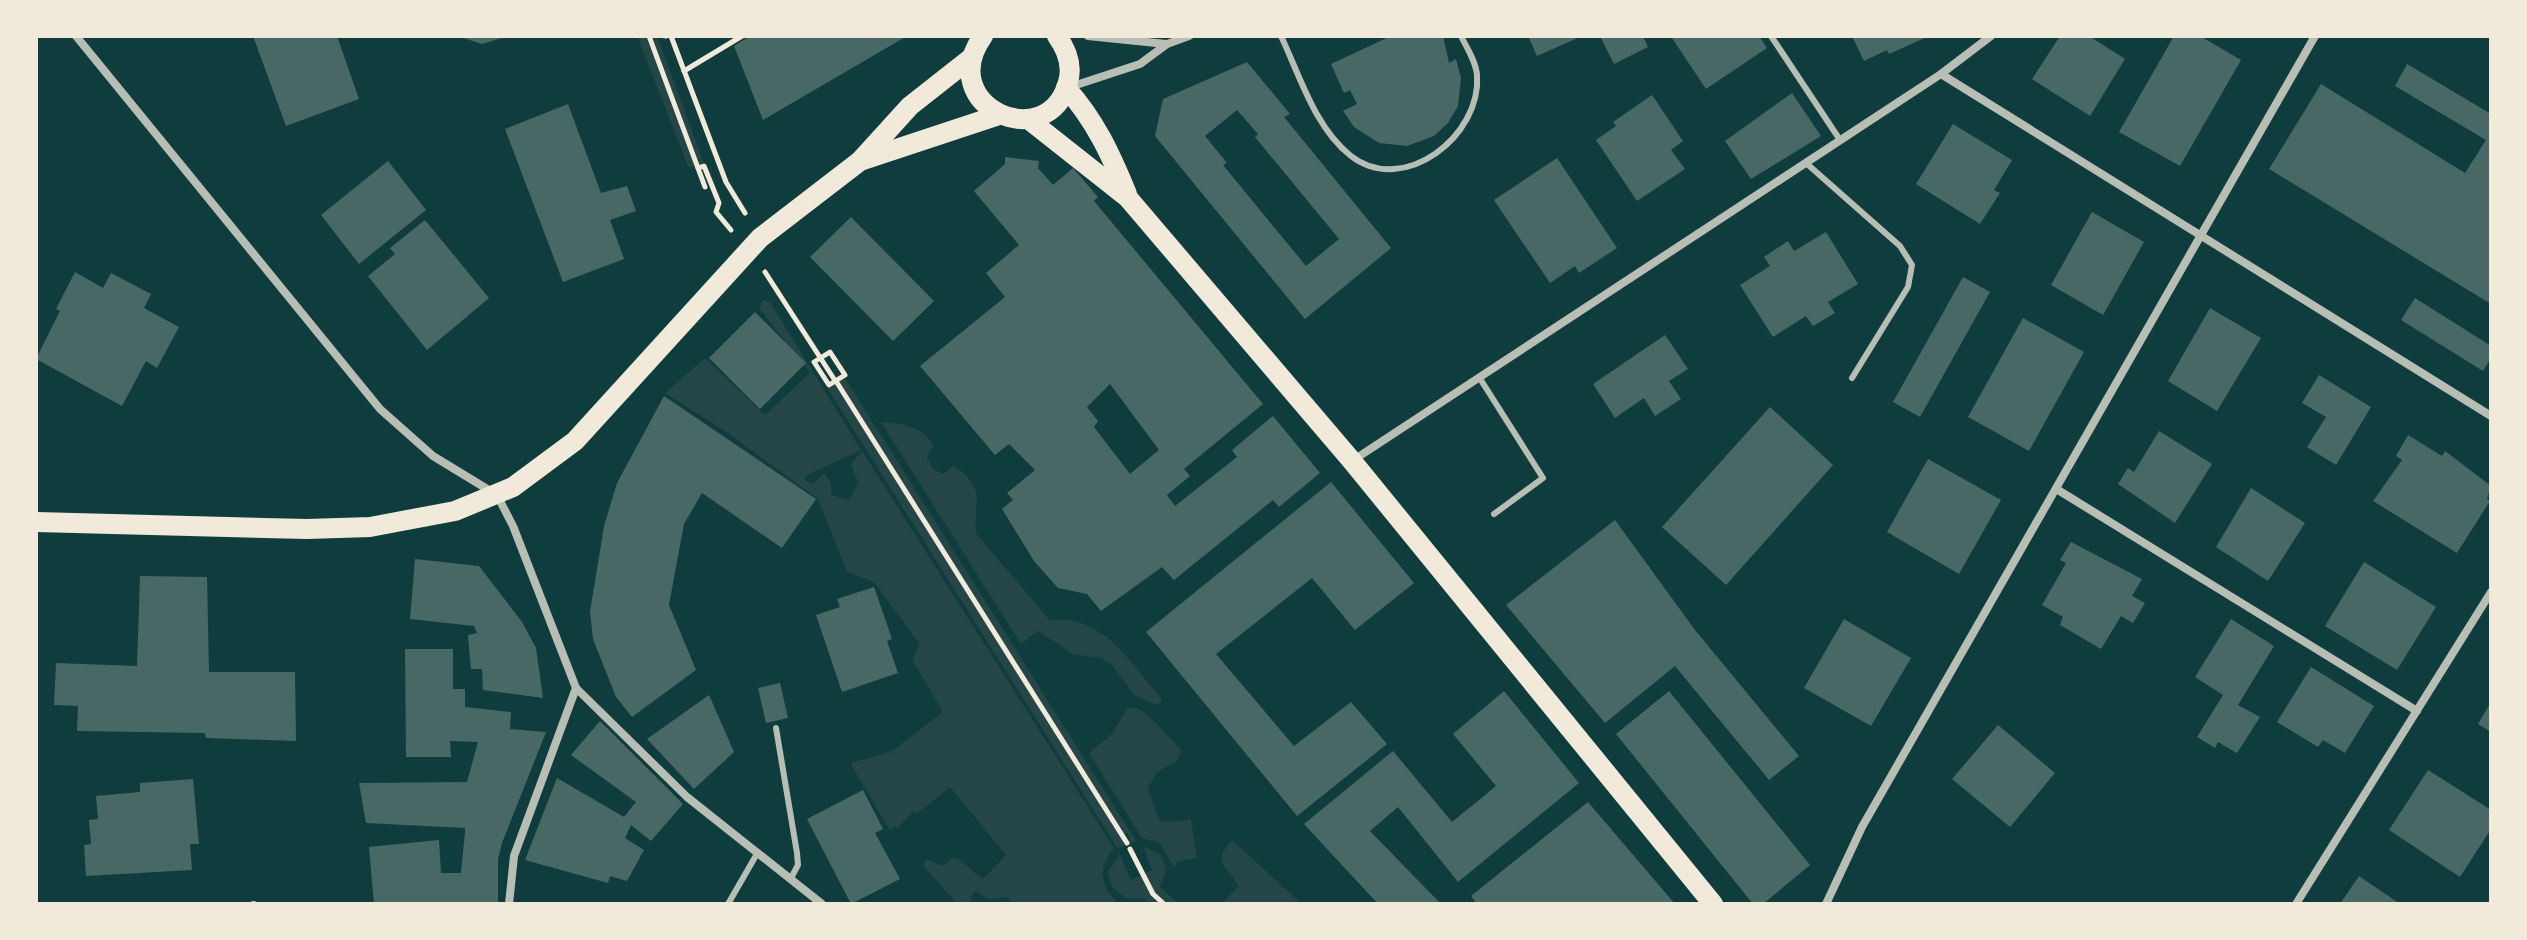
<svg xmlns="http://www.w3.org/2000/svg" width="2527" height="940" font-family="'IBM Plex Sans',sans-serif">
<rect width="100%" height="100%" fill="#0f3d3e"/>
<g fill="#244646">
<path d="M 637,36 L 657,36 L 704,163 L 689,168 Z"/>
<path d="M 763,300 L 770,302 L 861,450 L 805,476 L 805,480 L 813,484 L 824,473 L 831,483 L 831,495 L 849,500 L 858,483 L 851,464 L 862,451 L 1114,848 C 1097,869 1100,886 1119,904 L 1014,904 L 1007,897 L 988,899 L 976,891 L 970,897 L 973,904 L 957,904 L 923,865 L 927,859 L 942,866 L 953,858 L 960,860 L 983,879 L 1006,855 L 950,787 L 917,814 L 913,811 L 897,829 L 895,826 L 890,830 L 850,763 L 891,752 L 943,712 L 913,661 L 919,643 L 874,582 L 847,572 L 818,499 L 725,431 L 665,393 L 705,358 L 765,415 L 810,373 L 759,308 Z"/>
<path d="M 845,378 L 1136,841 L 1131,842 L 1128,833 L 1121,835 L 1125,845 L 1118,849 L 828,389 Z"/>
<path d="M 881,422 C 900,423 926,427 933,446 L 927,458 L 934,470 L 944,474 L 953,465 C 988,489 973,500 976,533 L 1050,621 C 1101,612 1133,665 1162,700 L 1158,705 L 1135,696 L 1111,664 L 1101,658 L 1073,654 L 1038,631 L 1021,644 Z"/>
<path d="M 1134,707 L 1147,714 L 1181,750 L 1178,760 L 1157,772 L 1148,788 L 1157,816 L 1162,822 L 1191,820 L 1197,858 L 1178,861 L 1174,867 L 1160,843 L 1142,838 L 1089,753 L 1112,734 L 1127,709 Z"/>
<path d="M 1232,840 L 1302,904 L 1221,904 L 1238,887 C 1230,864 1209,867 1232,840 Z"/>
<path d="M 1143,846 L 1161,855 L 1166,869 L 1160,887 L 1179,904 L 1150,904 L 1144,898 L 1127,899 L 1113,888 L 1108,872 L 1120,854 L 1131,880 L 1152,870 Z"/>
</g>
<g fill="#486865" fill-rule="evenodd">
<path d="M 253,36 L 337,36 L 359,99 L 286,126 Z"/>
<path d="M 457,36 L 505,36 L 505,37 L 482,44 Z"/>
<path d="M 750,36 L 907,36 L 763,120 L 734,46 Z"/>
<path d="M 1391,36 L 1443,36 L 1449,63 L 1456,59 L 1461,78 L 1458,106 L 1448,123 L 1434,136 L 1407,146 L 1379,143 L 1354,127 L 1343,111 L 1357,104 L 1350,90 L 1344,93 L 1331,64 Z"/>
<path d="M 1528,36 L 1582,36 L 1537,56 Z"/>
<path d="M 1600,36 L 1643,36 L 1648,47 L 1614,64 Z"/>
<path d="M 1675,36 L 1759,36 L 1767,48 L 1706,89 L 1672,38 Z"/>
<path d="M 1852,36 L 1929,36 L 1889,54 L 1887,50 L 1864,61 Z"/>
<path d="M 2060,36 L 2089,36 L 2125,59 L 2090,116 L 2032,79 Z"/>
<path d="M 2174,36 L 2200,36 L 2241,60 L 2180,166 L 2119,132 Z"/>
<path d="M 1247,62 L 1290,114 L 1284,117 L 1391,248 L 1305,319 L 1155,136 L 1163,99 ZM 1237,110 L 1258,134 L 1255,137 L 1339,239 L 1306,266 L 1223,165 L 1227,163 L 1205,136 Z"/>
<path d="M 2407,64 L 2491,114 L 2491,304 L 2269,169 L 2321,84 L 2465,173 L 2486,140 L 2395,86 Z"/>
<path d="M 1792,93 L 1821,136 L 1751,179 L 1725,141 Z"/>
<path d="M 1652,95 L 1683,141 L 1671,150 L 1685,169 L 1637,201 L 1596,140 L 1616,126 L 1613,122 Z"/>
<path d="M 568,104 L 601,193 L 627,186 L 636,211 L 610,220 L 624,259 L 563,282 L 505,129 Z"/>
<path d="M 1953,124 L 2012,160 L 1994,190 L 2000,193 L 1980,224 L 1916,184 Z"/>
<path d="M 1005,157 L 1039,161 L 1038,168 L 1053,185 L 1073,168 L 1098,197 L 1094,201 L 1263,404 L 1184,469 L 1190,476 L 1167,495 L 1175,506 L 1237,457 L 1232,450 L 1273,416 L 1320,473 L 1279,507 L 1273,500 L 1174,580 L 1162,567 L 1101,611 L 1087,594 L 1058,588 L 1034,561 L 1002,509 L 1013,500 L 1007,493 L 1035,470 L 1009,444 L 995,455 L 920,366 L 1005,297 L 986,273 L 1019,245 L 974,191 L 1005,164 ZM 1110,384 L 1159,450 L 1130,474 L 1094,427 L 1098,421 L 1087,407 Z"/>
<path d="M 1557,158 L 1617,248 L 1579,273 L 1575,266 L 1550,283 L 1494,200 Z"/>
<path d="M 388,161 L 426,210 L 359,264 L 321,215 Z"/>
<path d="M 2092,212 L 2144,242 L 2103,315 L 2051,285 Z"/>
<path d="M 851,217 L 934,301 L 893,341 L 810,257 Z"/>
<path d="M 425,220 L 489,298 L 427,350 L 368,276 L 395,254 L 390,248 Z"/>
<path d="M 1826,232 L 1858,284 L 1828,302 L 1835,313 L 1813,326 L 1806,316 L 1773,337 L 1740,285 L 1770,266 L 1764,257 L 1788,241 L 1794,251 Z"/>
<path d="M 75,272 L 103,288 L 111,273 L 151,294 L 144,308 L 179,327 L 157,368 L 146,361 L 122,406 L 36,359 L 60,311 L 56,309 Z"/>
<path d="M 1963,277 L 1990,292 L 1920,417 L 1893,402 Z"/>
<path d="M 2415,298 L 2491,346 L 2491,358 L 2483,371 L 2401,320 Z"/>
<path d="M 2210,308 L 2261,338 L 2217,411 L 2168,381 Z"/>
<path d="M 755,312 L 806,363 L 760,409 L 709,358 Z"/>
<path d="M 2023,318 L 2084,352 L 2029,451 L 1968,417 Z"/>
<path d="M 1665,335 L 1688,369 L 1669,381 L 1681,399 L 1655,416 L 1644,398 L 1615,418 L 1593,384 Z"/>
<path d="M 2319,375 L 2371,407 L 2336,465 L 2307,447 L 2326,417 L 2302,403 Z"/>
<path d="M 664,396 L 816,499 L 782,548 L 702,493 L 684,524 L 669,605 L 696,670 L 632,717 L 616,697 L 593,639 L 590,612 L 604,526 L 617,483 Z"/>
<path d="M 1770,407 L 1833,465 L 1726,585 L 1662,527 Z"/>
<path d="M 2159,431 L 2212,464 L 2175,523 L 2118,484 L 2128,468 L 2134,472 Z"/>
<path d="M 2408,435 L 2442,456 L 2445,451 L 2491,486 L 2487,499 L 2490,501 L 2457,553 L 2373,501 L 2402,460 L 2396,456 Z"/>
<path d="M 1928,459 L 2001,500 L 1959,574 L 1887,532 Z"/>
<path d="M 1331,482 L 1414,583 L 1355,630 L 1312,578 L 1216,654 L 1294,746 L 1351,702 L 1387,744 L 1297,816 L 1146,632 Z"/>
<path d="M 2251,488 L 2305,523 L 2268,581 L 2216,547 Z"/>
<path d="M 1615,520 L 1695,630 L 1799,756 L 1769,780 L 1675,666 L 1605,723 L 1506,605 Z"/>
<path d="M 2071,542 L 2142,579 L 2132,596 L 2145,603 L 2133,623 L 2121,616 L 2101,649 L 2060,625 L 2063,617 L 2042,605 L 2066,563 L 2060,560 Z"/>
<path d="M 415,559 L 479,566 L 522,622 L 536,648 L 543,698 L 483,690 L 482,669 L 471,669 L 468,635 L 477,633 L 474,626 L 410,619 Z"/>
<path d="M 2364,562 L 2436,607 L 2397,670 L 2325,626 Z"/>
<path d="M 140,576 L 207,577 L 209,672 L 295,672 L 296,741 L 206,738 L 205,733 L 77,731 L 78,706 L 54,705 L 56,663 L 137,666 Z"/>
<path d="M 874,587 L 892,639 L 887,641 L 898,673 L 842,692 L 816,615 L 840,607 L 837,599 Z"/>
<path d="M 1844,619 L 1911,658 L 1871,726 L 1804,688 Z"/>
<path d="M 2231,619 L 2274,646 L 2238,705 L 2260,717 L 2237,753 L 2218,742 L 2215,748 L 2197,737 L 2223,695 L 2195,677 Z"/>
<path d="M 405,649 L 453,649 L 453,689 L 465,689 L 465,707 L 511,712 L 510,729 L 546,732 L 502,843 L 498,859 L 498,904 L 374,904 L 369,847 L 439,840 L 441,873 L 461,873 L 465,832 L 465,828 L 366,823 L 359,783 L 467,782 L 478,742 L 450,741 L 451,757 L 406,757 Z"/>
<path d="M 2311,667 L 2374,706 L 2345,753 L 2323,740 L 2318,747 L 2277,722 Z"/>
<path d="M 780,683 L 788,718 L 766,723 L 758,688 Z"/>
<path d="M 1504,691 L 1579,783 L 1458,882 L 1398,807 L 1370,831 L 1441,904 L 1378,904 L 1304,824 L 1393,751 L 1452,822 L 1496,786 L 1453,734 Z"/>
<path d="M 1669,691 L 1810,865 L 1763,904 L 1753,904 L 1616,734 Z"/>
<path d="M 709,695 L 734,752 L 694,789 L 647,739 Z"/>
<path d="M 2491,702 L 2491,732 L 2478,724 Z"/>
<path d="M 600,721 L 683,804 L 651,841 L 631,825 L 625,838 L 644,850 L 627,881 L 610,876 L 608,883 L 525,860 L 557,778 L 624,817 L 636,802 L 571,755 Z"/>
<path d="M 1998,725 L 2055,773 L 2010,827 L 1952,779 Z"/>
<path d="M 2428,770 L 2491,810 L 2491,829 L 2460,877 L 2389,830 Z"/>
<path d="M 193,779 L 199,844 L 190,844 L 192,870 L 86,876 L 84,845 L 91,844 L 89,820 L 98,819 L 96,796 L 140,792 L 140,783 Z"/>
<path d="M 863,790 L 883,829 L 875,833 L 900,879 L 851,904 L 807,819 Z"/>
<path d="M 1588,802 L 1675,904 L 1477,904 L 1471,896 Z"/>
<path d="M 2359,876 L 2400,904 L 2340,904 Z"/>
</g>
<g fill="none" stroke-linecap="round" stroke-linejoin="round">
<g stroke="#f1e9da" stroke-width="5">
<path d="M 649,36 L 705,187"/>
<path d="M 665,36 L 666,36"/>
<path d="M 671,36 L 726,182 L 745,213"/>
<path d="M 684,71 L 742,36"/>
<path d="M 698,168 L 704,166 L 719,203 L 716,212 L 731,230"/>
<path d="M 765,272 L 834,379"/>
<path d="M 830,352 L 845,375 L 829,385 L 814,362 Z"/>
<path d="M 836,381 L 1127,843"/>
<path d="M 1130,849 L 1153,894 L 1164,904"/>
</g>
<g stroke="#b8beb3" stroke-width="6">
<path d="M 1281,36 C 1300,76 1315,128 1351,156 C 1404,197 1482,135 1477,75 C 1476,62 1467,48 1461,36"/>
<path d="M 1771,36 L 1840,140"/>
<path d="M 1806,163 L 1900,246 L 1912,265 L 1908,287 L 1852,378"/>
<path d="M 1479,377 L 1543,478 L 1494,514"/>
<path d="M 776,728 L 797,853 L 798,865 L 791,878"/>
<path d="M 253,904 L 254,904"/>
<path d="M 728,904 L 758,852"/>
</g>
<g stroke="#b8beb3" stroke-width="8">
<path d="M 76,36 L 380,409 L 433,456 L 497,495 L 513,526 L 576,688 L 687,797 L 822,904"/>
<path d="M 1088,36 L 1166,44"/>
<path d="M 1941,74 L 2491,416"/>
<path d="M 1067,88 L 1140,64 L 1167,44 L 1189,36"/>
<path d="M 1352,461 L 1941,74 L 1991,36"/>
<path d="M 2058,490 L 2417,711"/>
<path d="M 509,904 L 514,856 L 576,688"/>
<path d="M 1826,904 L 1862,827 L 2315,36"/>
<path d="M 2296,904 L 2491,592"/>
</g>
<g stroke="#f1e9da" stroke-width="20">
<path d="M 983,36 C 933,106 1048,157 1068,82 C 1073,65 1067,50 1057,36"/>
<path d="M 1066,88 C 1095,120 1111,155 1127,194"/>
<path d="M 1028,119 L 1128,198 L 1352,461 L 1713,904"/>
<path d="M 860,161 L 999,115"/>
<path d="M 36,522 L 307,529 L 370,527 L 455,511 L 513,487 L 575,441 L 760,238 L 860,161 L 910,106 L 971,58"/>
</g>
</g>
<rect width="2527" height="940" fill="none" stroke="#f1e9da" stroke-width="76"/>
</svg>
